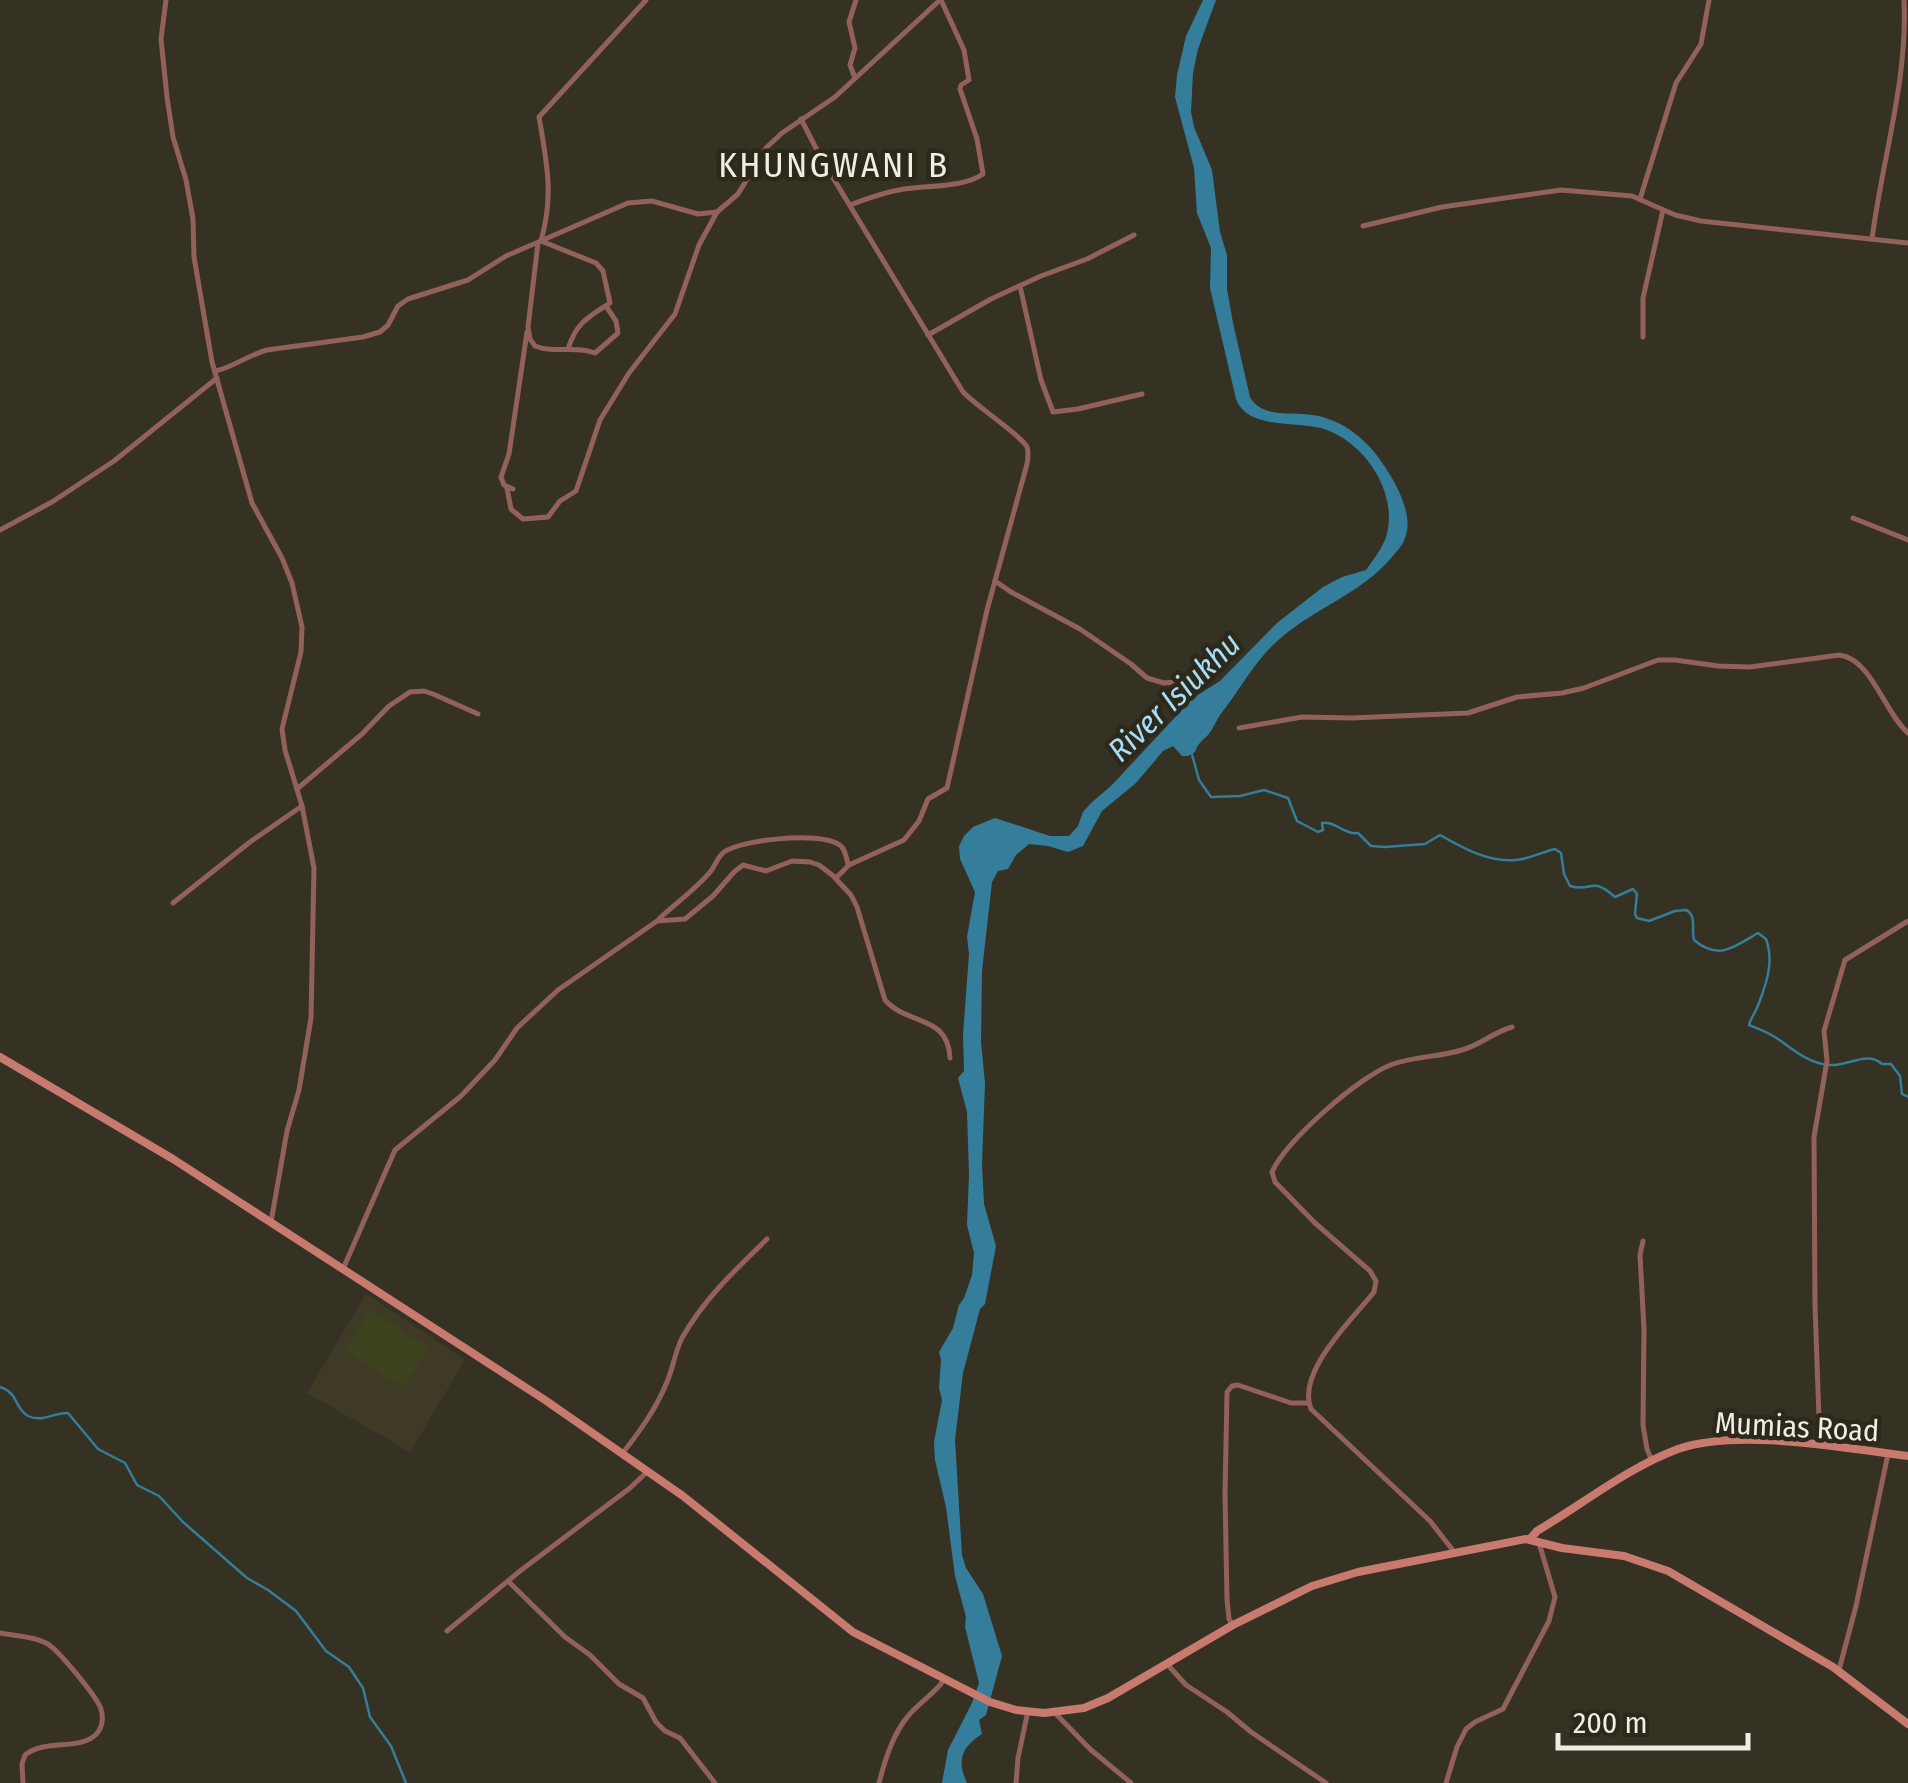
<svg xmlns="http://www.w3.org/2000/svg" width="1908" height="1783" font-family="'Fira Sans Condensed',sans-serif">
<rect width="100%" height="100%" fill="#363223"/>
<path fill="#3f3a25" d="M 366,1294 L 465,1360 L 410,1452 L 307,1393 Z"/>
<path fill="#3d431e" d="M 370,1310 L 429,1348 L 403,1387 L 345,1350 Z"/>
<path fill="#347d9b" d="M 1203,0 L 1216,0 L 1198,49 L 1193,73 L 1191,112 L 1194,127 L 1212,170 L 1220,232 L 1227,255 L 1227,289 L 1233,323 L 1250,397 C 1262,419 1292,411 1313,415 C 1344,420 1369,441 1385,467 C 1397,485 1414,516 1405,538 C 1403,545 1397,551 1392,557 C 1362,593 1317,607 1282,637 C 1256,658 1240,690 1220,715 C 1216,721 1213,729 1208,735 C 1202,741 1198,743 1195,752 L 1188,756 L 1182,756 L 1173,746 L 1163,751 L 1136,783 L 1102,811 L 1083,846 L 1068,852 L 1048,846 L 1029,844 L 1016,855 L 1008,869 L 998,871 L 992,882 L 982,971 L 981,1042 L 985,1083 L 982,1165 L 984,1204 L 996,1246 L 985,1304 L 980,1309 L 963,1373 L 955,1440 L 962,1555 L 966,1568 L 983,1594 L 1002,1656 L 986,1715 L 979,1720 L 982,1734 C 962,1747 956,1760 967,1783 L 942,1783 L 948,1750 L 972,1703 L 979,1683 L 965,1627 L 966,1617 L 955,1576 L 946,1507 L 935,1460 L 934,1442 L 942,1400 L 939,1388 L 941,1360 L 939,1352 L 953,1328 L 959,1305 L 964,1298 L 972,1275 L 974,1253 L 967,1225 L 969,1174 L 967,1112 L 958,1078 L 964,1071 L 963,1035 L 969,954 L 967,937 L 975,892 L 960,859 L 959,846 L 964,836 L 973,827 L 995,818 L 1050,836 L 1069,836 L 1078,826 L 1083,812 L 1091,803 L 1111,786 L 1193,698 L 1220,681 L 1277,623 L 1323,587 L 1342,577 L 1366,570 C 1373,560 1382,549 1386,537 C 1399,495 1367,445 1327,430 C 1299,420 1248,431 1236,399 L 1210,288 L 1211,248 L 1197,213 L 1194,168 L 1175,97 L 1177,75 L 1186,36 Z"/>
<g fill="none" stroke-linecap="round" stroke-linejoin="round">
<g stroke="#347d9b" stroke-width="2.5">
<path d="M 1191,751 L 1199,780 L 1211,797 L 1240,796 L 1264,790 L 1288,798 L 1297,821 L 1318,832 L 1323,830 L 1322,823 C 1336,821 1344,835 1358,833 L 1371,846 L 1385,847 L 1425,844 L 1440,835 C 1461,847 1489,863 1516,860 C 1529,859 1542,852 1555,849 L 1561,853 L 1564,874 L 1570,886 C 1593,893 1590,875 1615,897 L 1633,889 L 1637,894 L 1635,914 L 1637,918 L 1649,921 L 1675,911 L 1686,910 C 1697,915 1691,929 1694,940 C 1719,961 1734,947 1758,933 L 1766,939 C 1774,961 1767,982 1759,1003 C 1756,1012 1751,1017 1749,1025 C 1759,1029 1770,1033 1778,1039 C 1794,1050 1808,1063 1829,1065 C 1847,1067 1867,1050 1882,1064 L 1891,1064 L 1900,1076 L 1902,1094 L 1908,1097"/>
<path d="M 0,1387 C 19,1393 14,1408 28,1416 C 42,1423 55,1412 68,1413 L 98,1449 L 125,1463 L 137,1485 L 159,1496 L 183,1522 L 247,1578 L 268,1590 L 296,1611 L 326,1651 L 349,1667 L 363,1688 L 370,1717 L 391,1746 L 406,1783"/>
</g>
<g stroke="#92615a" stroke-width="5">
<path d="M 166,0 L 161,39 L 167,97 L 173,137 L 186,180 L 193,219 L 194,257 L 212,362 L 252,503 L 282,558 L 292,583 L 302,627 L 301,652 L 282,729 L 285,750 L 302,806 L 314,868 L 311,1018 L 299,1090 L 287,1131 L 271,1222"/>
<path d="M 855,78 L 850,65 L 855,48 L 849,22 L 856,0"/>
<path d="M 1640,199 L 1676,83 L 1701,44 L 1709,0"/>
<path d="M 850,205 C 868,198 885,192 904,189 C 928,185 963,188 983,174 L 977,139 L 960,89 L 961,85 L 969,80 L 964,50 L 941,0"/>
<path d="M 1363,226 L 1442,207 L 1561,190 L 1632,196 L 1675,215 L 1701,221 L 1908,243"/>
<path d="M 1872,239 C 1882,160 1908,80 1904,0"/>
<path d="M 538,243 L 528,327 L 530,339 L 535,346 C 554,354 575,345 595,353 L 618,333 L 616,321 L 606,306"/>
<path d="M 1020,286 L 1041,380 L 1053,412 L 1078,409 L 1142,394"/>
<path d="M 928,335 L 991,299 L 1041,276 L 1087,259 L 1134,235"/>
<path d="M 1643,337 L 1643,298 L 1663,210"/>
<path d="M 568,349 C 576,323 588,317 610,303 L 603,271 L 596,263 L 541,241 C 554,195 547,164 539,117 L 646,0"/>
<path d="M 215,371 C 232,368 248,355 267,350 L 363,337 L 380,332 L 388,325 L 398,306 L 408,299 L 468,280 L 506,256 L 628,203 L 652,201 L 698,214 L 717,212 L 738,194 L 766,148 L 782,133 L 835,97 L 940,0"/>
<path d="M 507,488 L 511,509 L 523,519 L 548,517 L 560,501 L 576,491 L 600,420 L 629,373 L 675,314 L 699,245 L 717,212"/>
<path d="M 513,489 L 504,485 L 501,477 L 509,454 L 527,332"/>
<path d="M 1853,518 L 1908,540"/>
<path d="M 0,530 L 52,502 L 114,461 L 217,378"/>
<path d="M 995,581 L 1011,592 L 1080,629 L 1131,664 L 1147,678 L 1164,683 L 1188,681"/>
<path d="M 1239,728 L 1302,717 L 1352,718 L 1468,713 L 1517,697 L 1562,693 L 1584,688 L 1658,660 L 1675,660 L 1718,666 L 1750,667 L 1840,655 C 1872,660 1884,712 1908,733"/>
<path d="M 297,789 L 362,734 L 389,706 L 410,692 L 424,691 L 433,694 L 478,714"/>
<path d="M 835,878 L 851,895 L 857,907 L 885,1000 C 908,1026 948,1014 950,1058"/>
<path d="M 173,903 L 250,842 L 302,806"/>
<path d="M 659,919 C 676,903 696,889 711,871 C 715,866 718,856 724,852 C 743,839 818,832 838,844 C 845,847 846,857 848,864"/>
<path d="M 1643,1241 L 1640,1255 L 1644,1329 L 1643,1425 L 1647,1449 L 1652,1461"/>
<path d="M 343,1269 L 395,1150 L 461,1096 L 495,1060 L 517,1028 L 558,990 L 657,921 L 685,919 L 713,896 L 734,872 L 743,865 L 766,871 L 792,861 L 810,862 L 819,865 L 836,878 L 849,865 L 904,840 L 919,821 L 928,799 L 947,788 L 987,610 L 1027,464 C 1028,458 1029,453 1027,447 C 1023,437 975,405 963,392 L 821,158 L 801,119"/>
<path d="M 1820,1446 L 1815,1306 L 1814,1137 L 1827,1061 L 1824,1031 L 1845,960 L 1908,921"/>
<path d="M 622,1454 C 640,1431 656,1409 667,1382 C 673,1368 675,1352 682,1338 C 704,1299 736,1269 767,1239"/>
<path d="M 1455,1553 L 1430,1521 L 1311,1409 C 1296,1372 1352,1320 1374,1292 L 1376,1281 L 1370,1271 L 1315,1223 L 1275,1182 L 1272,1172 C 1285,1141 1361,1075 1393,1064 C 1416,1056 1440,1057 1462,1050 C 1480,1045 1492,1033 1512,1027"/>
<path d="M 509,1582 L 565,1637 L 590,1655 L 619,1684 L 643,1698 L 656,1722 L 665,1731 L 680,1738 L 715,1783"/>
<path d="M 1233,1625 L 1229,1619 L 1227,1599 L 1225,1495 L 1227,1392 L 1232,1386 L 1238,1385 L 1291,1403 L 1308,1403"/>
<path d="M 447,1631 L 520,1571 L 630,1488 L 648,1471"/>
<path d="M 0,1633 C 14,1636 33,1636 46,1643 C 57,1648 97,1697 101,1709 C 104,1719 102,1731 93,1737 C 74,1750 46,1739 25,1755 L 22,1764 L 23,1783"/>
<path d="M 1167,1664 L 1186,1685 L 1227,1712 L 1251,1732 L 1326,1783"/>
<path d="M 1839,1670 L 1856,1606 L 1888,1454"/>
<path d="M 1055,1713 L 1090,1749 L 1131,1783"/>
<path d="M 879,1783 C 885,1760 893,1733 909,1715 C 920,1702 934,1694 944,1680"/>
<path d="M 1016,1783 L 1018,1758 L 1028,1711"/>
<path d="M 1446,1783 L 1457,1747 L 1466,1729 L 1475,1722 L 1503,1709 L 1549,1621 L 1555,1597 L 1539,1543"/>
</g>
<g stroke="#c87a6f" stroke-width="8">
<path d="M 0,1057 L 173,1159 L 545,1400 L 683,1496 L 853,1632 L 990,1702 L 1016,1710 L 1044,1713 L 1084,1708 L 1108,1698 L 1233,1625 L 1312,1586 L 1358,1572 L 1526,1539 L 1562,1548 L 1624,1556 L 1668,1571 L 1833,1667 L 1908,1724"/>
<path d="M 1530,1539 L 1537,1531 C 1583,1504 1627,1468 1678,1449 C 1739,1428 1843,1448 1908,1456"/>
</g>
</g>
<g text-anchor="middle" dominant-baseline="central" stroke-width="9" stroke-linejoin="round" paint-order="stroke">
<g font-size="30" fill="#efede4" stroke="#2c281a">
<text transform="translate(1797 1427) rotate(3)">Mumias Road</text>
</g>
<g font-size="32" font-style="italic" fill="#a5def9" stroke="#2c281a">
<text transform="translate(1174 697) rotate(-44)">River Isiukhu</text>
</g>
<g font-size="35" letter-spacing="2.5" fill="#efede4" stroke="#2c281a">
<text x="834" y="165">KHUNGWANI B</text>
</g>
</g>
<path d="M1558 1733v15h190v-15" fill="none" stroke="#efede4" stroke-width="5"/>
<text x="1573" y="1733" font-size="30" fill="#efede4" stroke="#2c281a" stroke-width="8" paint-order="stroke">200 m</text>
</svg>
